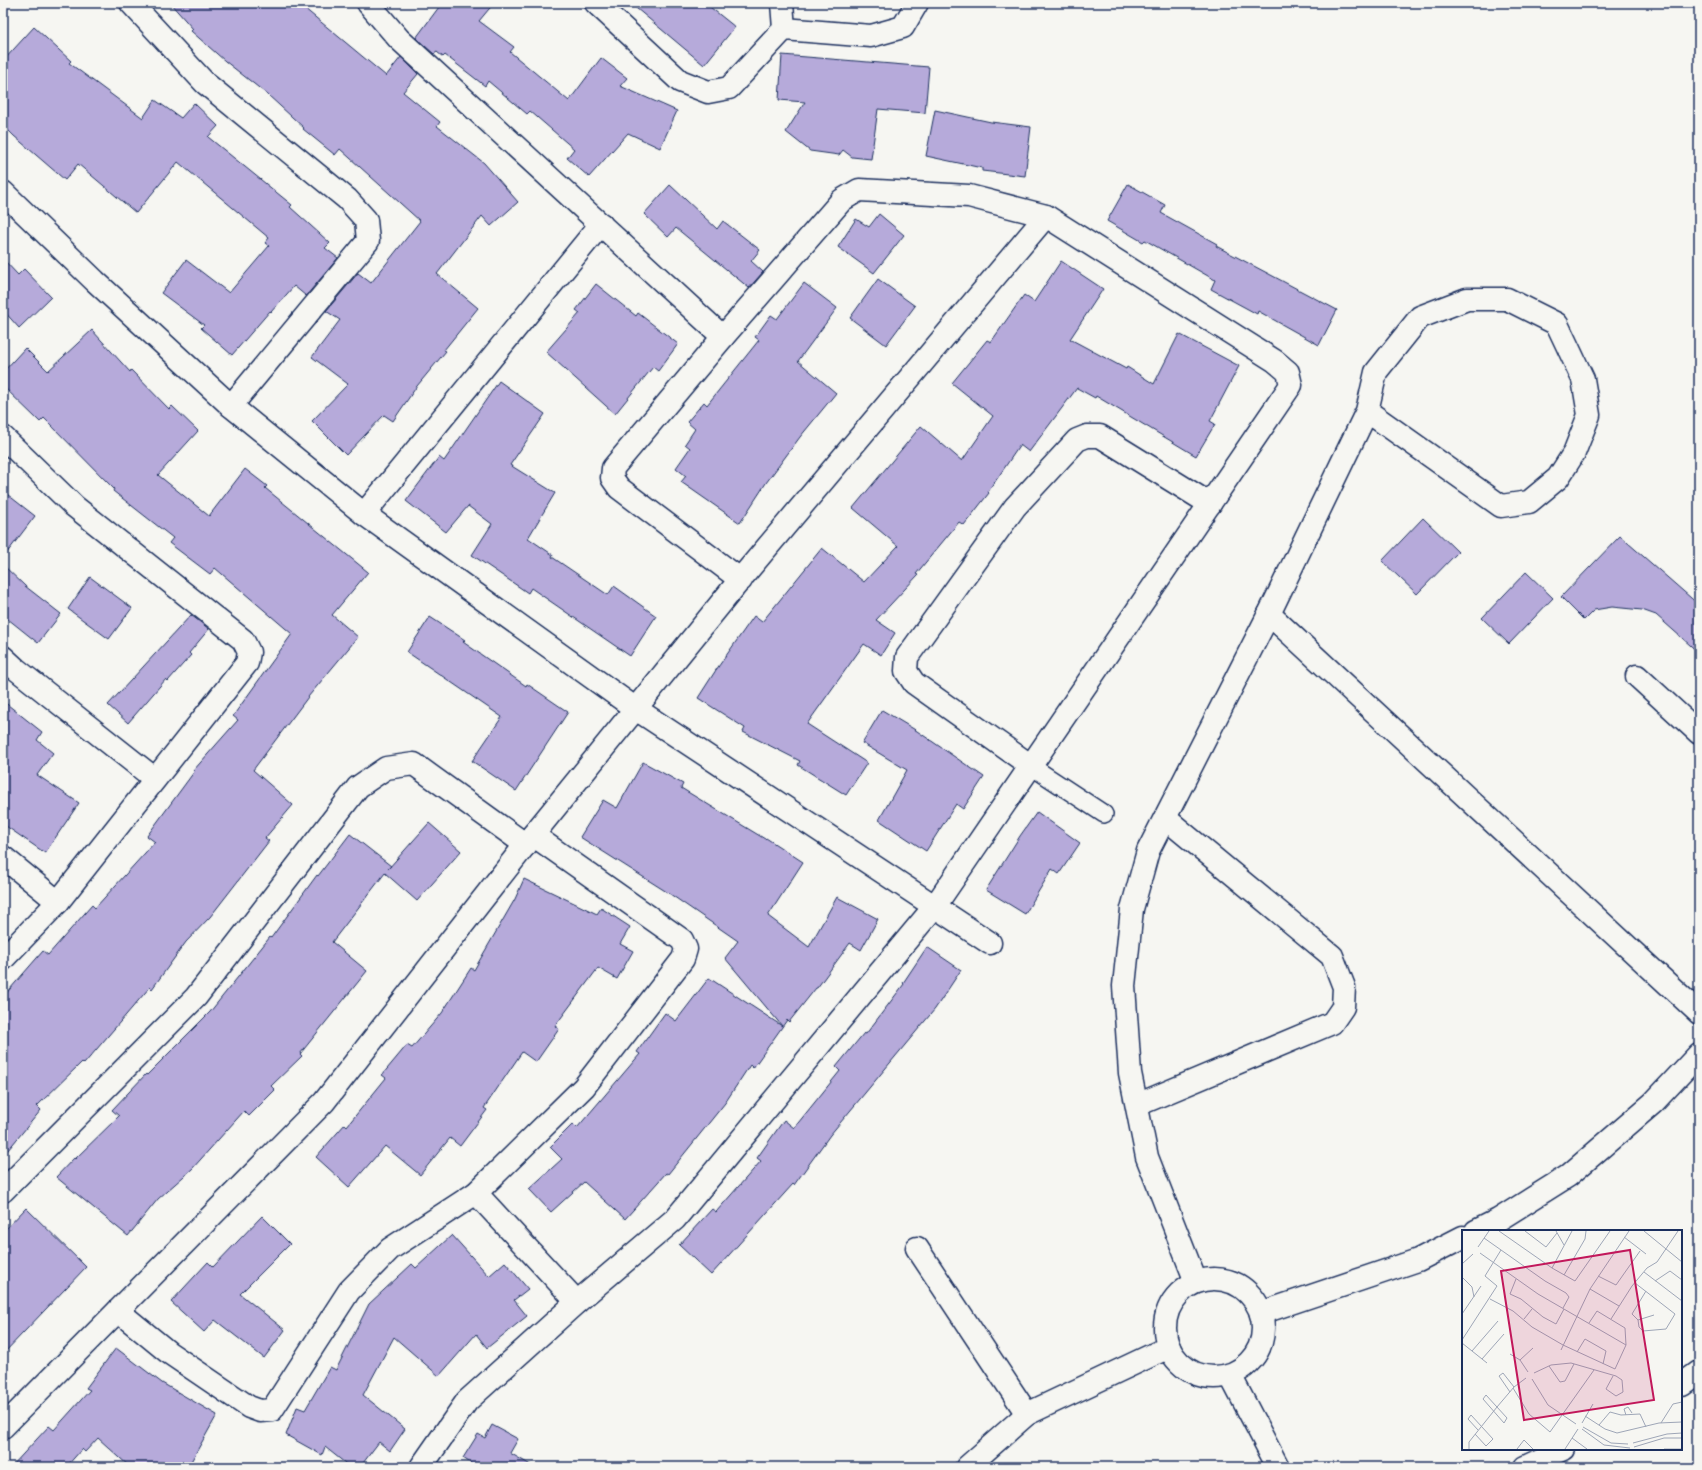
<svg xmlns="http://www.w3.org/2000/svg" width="1702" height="1470" font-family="'Indie Flower',sans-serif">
<rect width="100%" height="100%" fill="#f6f6f2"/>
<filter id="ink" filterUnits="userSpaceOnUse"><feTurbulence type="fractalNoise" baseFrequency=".025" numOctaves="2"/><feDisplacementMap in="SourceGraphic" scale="8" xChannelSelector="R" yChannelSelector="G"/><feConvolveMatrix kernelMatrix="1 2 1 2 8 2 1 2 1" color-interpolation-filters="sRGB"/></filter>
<g filter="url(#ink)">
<g fill="#b6aada" stroke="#1b2f5e">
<path d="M 170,3 L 298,3 L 386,76 L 401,57 L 418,74 L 403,92 L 440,122 L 437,126 L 484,163 L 518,202 L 491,226 L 482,216 L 437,274 L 478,308 L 444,350 L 446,351 L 417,386 L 393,421 L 384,415 L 346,455 L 312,421 L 348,384 L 312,357 L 340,320 L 326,311 L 358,273 L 371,283 L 420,221 L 340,149 L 335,155 L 303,129 L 304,128 L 268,95 L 225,61 L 191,31 L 193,29 Z"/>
<path d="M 442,3 L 494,3 L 479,21 L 514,47 L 510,52 L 569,101 L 601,58 L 627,78 L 620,86 L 677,111 L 660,148 L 628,133 L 589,177 L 567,158 L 574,149 L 530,111 L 527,114 L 488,81 L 485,86 L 445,55 L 443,57 L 437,52 L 434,54 L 416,38 Z"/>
<path d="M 630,3 L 705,3 L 735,27 L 704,65 Z"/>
<path d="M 34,27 L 71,61 L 69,63 L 143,118 L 155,100 L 181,118 L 194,103 L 218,126 L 208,137 L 292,205 L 290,207 L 330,243 L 325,248 L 338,258 L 306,296 L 294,286 L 271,312 L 270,311 L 232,355 L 201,328 L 204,325 L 161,293 L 186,260 L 229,293 L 269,246 L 265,243 L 269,238 L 178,162 L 136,213 L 78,164 L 65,180 L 14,136 L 3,125 L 3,61 Z"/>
<path d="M 782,55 L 929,67 L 925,113 L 878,109 L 871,159 L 852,157 L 843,150 L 839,155 L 810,151 L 786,132 L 805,102 L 779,100 Z"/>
<path d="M 935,110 L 991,122 L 1031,127 L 1025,176 L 982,171 L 982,168 L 926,156 Z"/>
<path d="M 1128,184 L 1165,205 L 1161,213 L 1217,244 L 1216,246 L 1337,310 L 1319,345 L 1258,311 L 1257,314 L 1211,289 L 1215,280 L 1145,240 L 1143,242 L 1107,221 Z"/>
<path d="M 670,185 L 717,229 L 723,221 L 760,250 L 751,261 L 763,272 L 749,288 L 676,228 L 668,237 L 644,214 Z"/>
<path d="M 879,214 L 904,235 L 874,273 L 838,247 L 856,219 L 869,227 Z"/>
<path d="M 3,259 L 18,275 L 24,269 L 51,297 L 19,328 L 3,310 Z"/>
<path d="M 1061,261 L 1103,289 L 1070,339 L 1126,369 L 1127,367 L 1154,384 L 1179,334 L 1239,366 L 1210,421 L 1215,424 L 1196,456 L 1096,396 L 1095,398 L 1077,388 L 1029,452 L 1020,445 L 988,492 L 989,493 L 964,525 L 959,522 L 916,574 L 918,575 L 876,620 L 895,633 L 881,655 L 864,644 L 807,724 L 867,763 L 846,795 L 798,765 L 800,761 L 743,732 L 745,728 L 698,698 L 716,670 L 754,616 L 762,622 L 822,548 L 864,582 L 898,546 L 853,508 L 921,426 L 962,461 L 993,416 L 952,383 L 987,340 L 991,342 L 1024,295 L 1034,302 Z"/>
<path d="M 878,279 L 915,306 L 886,345 L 850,318 Z"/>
<path d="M 804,283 L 837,308 L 798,361 L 836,393 L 800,437 L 766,483 L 740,523 L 681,482 L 686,476 L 676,468 L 690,448 L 685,444 L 695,429 L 687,422 L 704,402 L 707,405 L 759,340 L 755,337 L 771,315 L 777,319 Z"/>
<path d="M 596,284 L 636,316 L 638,313 L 678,344 L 658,371 L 653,367 L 615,414 L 546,352 L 580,313 L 576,310 Z"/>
<path d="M 92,330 L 130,372 L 131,370 L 169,409 L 172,406 L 198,431 L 158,475 L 209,516 L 245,469 L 267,486 L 265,488 L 368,572 L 332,615 L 358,637 L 308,697 L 253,770 L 293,805 L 265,838 L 269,841 L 210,917 L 186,942 L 152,989 L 150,987 L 84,1064 L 82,1062 L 37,1106 L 41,1110 L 3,1156 L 3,997 L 43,951 L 48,955 L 92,905 L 95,908 L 155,842 L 147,836 L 194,772 L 193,771 L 238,720 L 233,716 L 292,634 L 215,568 L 210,574 L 169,543 L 173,538 L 113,491 L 114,489 L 44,418 L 40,422 L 3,386 L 3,372 L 25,348 L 48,371 Z"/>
<path d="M 499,381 L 545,414 L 510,465 L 555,493 L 528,538 L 553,555 L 552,557 L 608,595 L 614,586 L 656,616 L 630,656 L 531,588 L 528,593 L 472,555 L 492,524 L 468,506 L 446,532 L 406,501 L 439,457 L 444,461 Z"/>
<path d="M 3,491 L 35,516 L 3,558 Z"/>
<path d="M 1423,518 L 1458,552 L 1417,594 L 1382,561 Z"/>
<path d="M 1620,536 L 1699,605 L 1699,653 L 1656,615 L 1642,610 L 1612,607 L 1594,610 L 1584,620 L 1561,597 Z"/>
<path d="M 3,565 L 25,586 L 61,614 L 38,643 L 3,615 Z"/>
<path d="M 1526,572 L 1553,598 L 1509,644 L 1482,618 Z"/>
<path d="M 90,577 L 132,608 L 109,639 L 68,609 Z"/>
<path d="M 191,615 L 209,629 L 189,653 L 191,655 L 168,681 L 166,679 L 128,723 L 108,705 Z"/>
<path d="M 430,617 L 465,640 L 463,642 L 526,686 L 527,684 L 568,712 L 516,791 L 472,761 L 502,717 L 407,652 Z"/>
<path d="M 3,701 L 42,732 L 37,740 L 53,753 L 37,775 L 79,803 L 45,853 L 3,824 Z"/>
<path d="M 882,710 L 917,731 L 984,777 L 963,809 L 956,804 L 926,851 L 879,820 L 907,770 L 862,743 Z"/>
<path d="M 643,762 L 683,784 L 681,788 L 765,839 L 766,838 L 803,862 L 768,916 L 809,947 L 837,897 L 878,919 L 861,950 L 850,943 L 817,988 L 816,988 L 789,1022 L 787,1020 L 753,1068 L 750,1065 L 725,1103 L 668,1174 L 666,1173 L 625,1219 L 584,1182 L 551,1212 L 529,1189 L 562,1159 L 550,1147 L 573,1124 L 577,1128 L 640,1054 L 637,1052 L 665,1013 L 676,1021 L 709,978 L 782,1026 L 725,958 L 738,941 L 670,894 L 580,837 L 603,800 L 617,808 Z"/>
<path d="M 1037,812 L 1080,843 L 1059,874 L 1052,869 L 1025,914 L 986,890 L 1020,836 Z"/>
<path d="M 429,823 L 461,851 L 417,901 L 385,873 L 332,942 L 367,971 L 300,1054 L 302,1056 L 271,1086 L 275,1090 L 249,1116 L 244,1111 L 192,1169 L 158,1199 L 128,1236 L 56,1177 L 74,1158 L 75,1159 L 119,1116 L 112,1110 L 146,1074 L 147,1075 L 210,1012 L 270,937 L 271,938 L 317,875 L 318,876 L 350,834 L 391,866 L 388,869 Z"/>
<path d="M 524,879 L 597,914 L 601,908 L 630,927 L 620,944 L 633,951 L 617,979 L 598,968 L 555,1026 L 559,1029 L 536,1062 L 522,1052 L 484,1108 L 487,1110 L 460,1146 L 450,1138 L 420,1175 L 385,1146 L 349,1187 L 316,1157 L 345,1124 L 347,1126 L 386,1078 L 382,1075 L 407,1045 L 412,1048 L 442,1013 L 471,968 L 474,970 L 515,899 Z"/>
<path d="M 927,947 L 961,970 L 935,1009 L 830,1135 L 794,1185 L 793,1184 L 711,1275 L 679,1245 L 712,1209 L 716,1212 L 761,1161 L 757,1158 L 784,1120 L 794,1128 L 840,1071 L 836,1067 L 864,1033 L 866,1034 L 904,984 L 903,983 Z"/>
<path d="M 26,1208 L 86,1267 L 3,1354 L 3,1232 Z"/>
<path d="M 262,1216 L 290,1244 L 240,1294 L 285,1330 L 264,1358 L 215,1320 L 204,1332 L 171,1302 L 208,1262 L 213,1267 Z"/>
<path d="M 452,1235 L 489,1276 L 505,1262 L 528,1289 L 514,1300 L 527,1316 L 487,1348 L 476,1334 L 439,1376 L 394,1337 L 363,1395 L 405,1429 L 390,1451 L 379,1442 L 360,1467 L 350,1467 L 325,1447 L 322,1455 L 286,1435 L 297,1407 L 305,1410 L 330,1367 L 336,1370 L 369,1304 L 412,1264 L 416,1268 Z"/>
<path d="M 116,1348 L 162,1383 L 217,1415 L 188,1467 L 130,1467 L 98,1438 L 85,1452 L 82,1449 L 66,1467 L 11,1467 L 49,1426 L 54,1430 L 90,1390 L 86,1388 Z"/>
<path d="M 492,1425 L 518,1439 L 510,1453 L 534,1467 L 470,1467 L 472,1464 L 463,1458 L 478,1434 L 485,1438 Z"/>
</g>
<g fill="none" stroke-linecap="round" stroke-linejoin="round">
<defs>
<path id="service" d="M 1031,766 L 1104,814"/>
<g id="minor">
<path d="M 131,3 L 205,83 L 347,199 L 366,220 L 368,241 L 231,406"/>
<path d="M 368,3 L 399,39 L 723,337"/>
<path d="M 596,3 L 680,81 L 708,92 L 729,88 L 784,29 L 782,3"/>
<path d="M 784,29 L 871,36 L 903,27 L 917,3"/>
<path d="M 3,192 L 95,281 L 231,406 L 364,514 L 636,709 L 990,943"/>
<path d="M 3,437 L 74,506 L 243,640 L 249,652 L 247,663 L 58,902 L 3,959"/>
<path d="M 364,514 L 601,224"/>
<path d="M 1269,614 L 1699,1013"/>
<path d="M 3,657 L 16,669 L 155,779"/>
<path d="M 1637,676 L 1699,733"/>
<path d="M 1031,766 L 914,683 L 906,671 L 907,657 L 1015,507 L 1077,440 L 1087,436 L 1100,436 L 1210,504"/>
<path d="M 3,857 L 58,902"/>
<path d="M 1137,1105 L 1332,1023 L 1343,1007 L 1344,987 L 1332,956 L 1165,818"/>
<path d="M 3,1191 L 196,997 L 358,787 L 386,768 L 414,764 L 526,845"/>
<path d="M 476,1193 L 577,1302"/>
<path d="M 1476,1231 L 1498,1220 L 1568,1176 L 1653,1103 L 1699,1054"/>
<path d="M 917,1248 L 1027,1414"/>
<circle cx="1214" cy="1328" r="49"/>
<path d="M 1196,1282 L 1147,1157 L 1130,1073 L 1124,986 L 1132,909 L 1148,851 L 1269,614 L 1367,411 L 1376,372 L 1420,317 L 1467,299 L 1507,299 L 1557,324 L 1583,379 L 1589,415 L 1574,453 L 1558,478 L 1529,502 L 1501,506 L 1367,411"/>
<path d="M 118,1311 L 168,1352 L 249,1407 L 260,1411 L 272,1410 L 349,1291 L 390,1249 L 476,1193 L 584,1087 L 683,959 L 686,949 L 682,940 L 533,835"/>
<path d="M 1261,1313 L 1418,1260 L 1463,1237"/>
<path d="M 1230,1375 L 1278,1467"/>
<path d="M 1681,1385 L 1699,1372"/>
<path d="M 3,1427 L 324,1102 L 533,835 L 748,570 L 1046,216"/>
<path d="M 421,1467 L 467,1401 L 577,1302 L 675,1219 L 935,906 L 1291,385 L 1288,372 L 1275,361 L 1046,216 L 969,196 L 859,190 L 842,200 L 723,337 L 613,468 L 612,478 L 619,488 L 741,580"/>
<path d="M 967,1467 L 1027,1414 L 1169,1347"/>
<path d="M 1526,1467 L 1564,1449"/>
</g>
</defs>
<use href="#service" stroke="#1b2f5e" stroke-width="20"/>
<use href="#minor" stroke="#1b2f5e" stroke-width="25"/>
<use href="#service" stroke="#f6f6f2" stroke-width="17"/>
<use href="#minor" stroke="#f6f6f2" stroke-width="22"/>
</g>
</g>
<g transform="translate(1462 1230)">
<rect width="220" height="220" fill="#f6f6f2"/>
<path fill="none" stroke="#9ea6b7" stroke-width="1" d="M 37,1 L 90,38 L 113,51 L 148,1M 63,1 L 84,17 L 95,3M 94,1 L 102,15M 182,1 L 220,32M 162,7 L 184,24M 22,8 L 83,51 L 104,63 L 107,67 L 101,78M 16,17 L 27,1M 18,23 L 76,64 L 164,115M 0,34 L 11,24M 90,38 L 110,1M 182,42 L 220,71M 102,45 L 123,9 L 124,1M 136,46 L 154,55 L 178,21M 0,47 L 10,57 L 12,67M 54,49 L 48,64 L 59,69 L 81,87 L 94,94 L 102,79M 193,51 L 208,41 L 220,50M 173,53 L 213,84 L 204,99 L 181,101 L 177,97 L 176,90M 128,59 L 157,76M 184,61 L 170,84 L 176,90 L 192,85M 28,69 L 51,81 L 70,97 L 101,115 L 153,139 L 164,115 L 163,98 L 135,81 L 127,93M 0,84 L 19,56M 62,89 L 70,79M 149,89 L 170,56 L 185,38 L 195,32 L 216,1M 0,110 L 35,56 L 23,46 L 39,20M 0,113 L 25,133M 99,120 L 128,59 L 167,1M 10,121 L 36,91M 115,122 L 123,109 L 144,121 L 141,134M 48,124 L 58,130 L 66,142M 20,129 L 42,104M 58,130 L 71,118M 87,136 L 98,152 L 103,151 L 112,134M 72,143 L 89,135 L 109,133 L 154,146 L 160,150 L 161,162 L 154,166 L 144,159 L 151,146M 70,149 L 86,175 L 114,194M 51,158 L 67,184 L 88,202 L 132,140M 48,162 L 37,146 L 41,143 L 52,157M 24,165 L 45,188 L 42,193 L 21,169 ZM 164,185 L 162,179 L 166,177 L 170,183M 123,186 L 143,199 L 155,203 L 197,193 L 220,192M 120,193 L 131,174M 199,193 L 211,174 L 220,172M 137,195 L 148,182 L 159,185 L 178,184 L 184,197M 121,197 L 149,213 L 166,214M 120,199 L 142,215 L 168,218M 13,204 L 24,216 L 31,209 L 9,185 L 6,189 L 16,200M 110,208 L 125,219M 171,213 L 205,204 L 220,203M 172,217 L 202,208 L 220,208M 7,219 L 7,212 L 35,177 L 52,157 L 64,148M 55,219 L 62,210 L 71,219M 103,219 L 116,199M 202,219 L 220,219"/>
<path fill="#c2185b" fill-opacity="0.15" stroke="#c2185b" stroke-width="2" d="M 168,20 L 192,170 L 62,190 L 39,41 Z"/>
<rect width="220" height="220" fill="none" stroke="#1b2f5e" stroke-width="2"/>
</g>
<rect width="1702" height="1470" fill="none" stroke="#f6f6f2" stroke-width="16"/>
<rect x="8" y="8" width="1686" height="1454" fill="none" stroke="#1b2f5e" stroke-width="1.5" filter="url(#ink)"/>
</svg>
